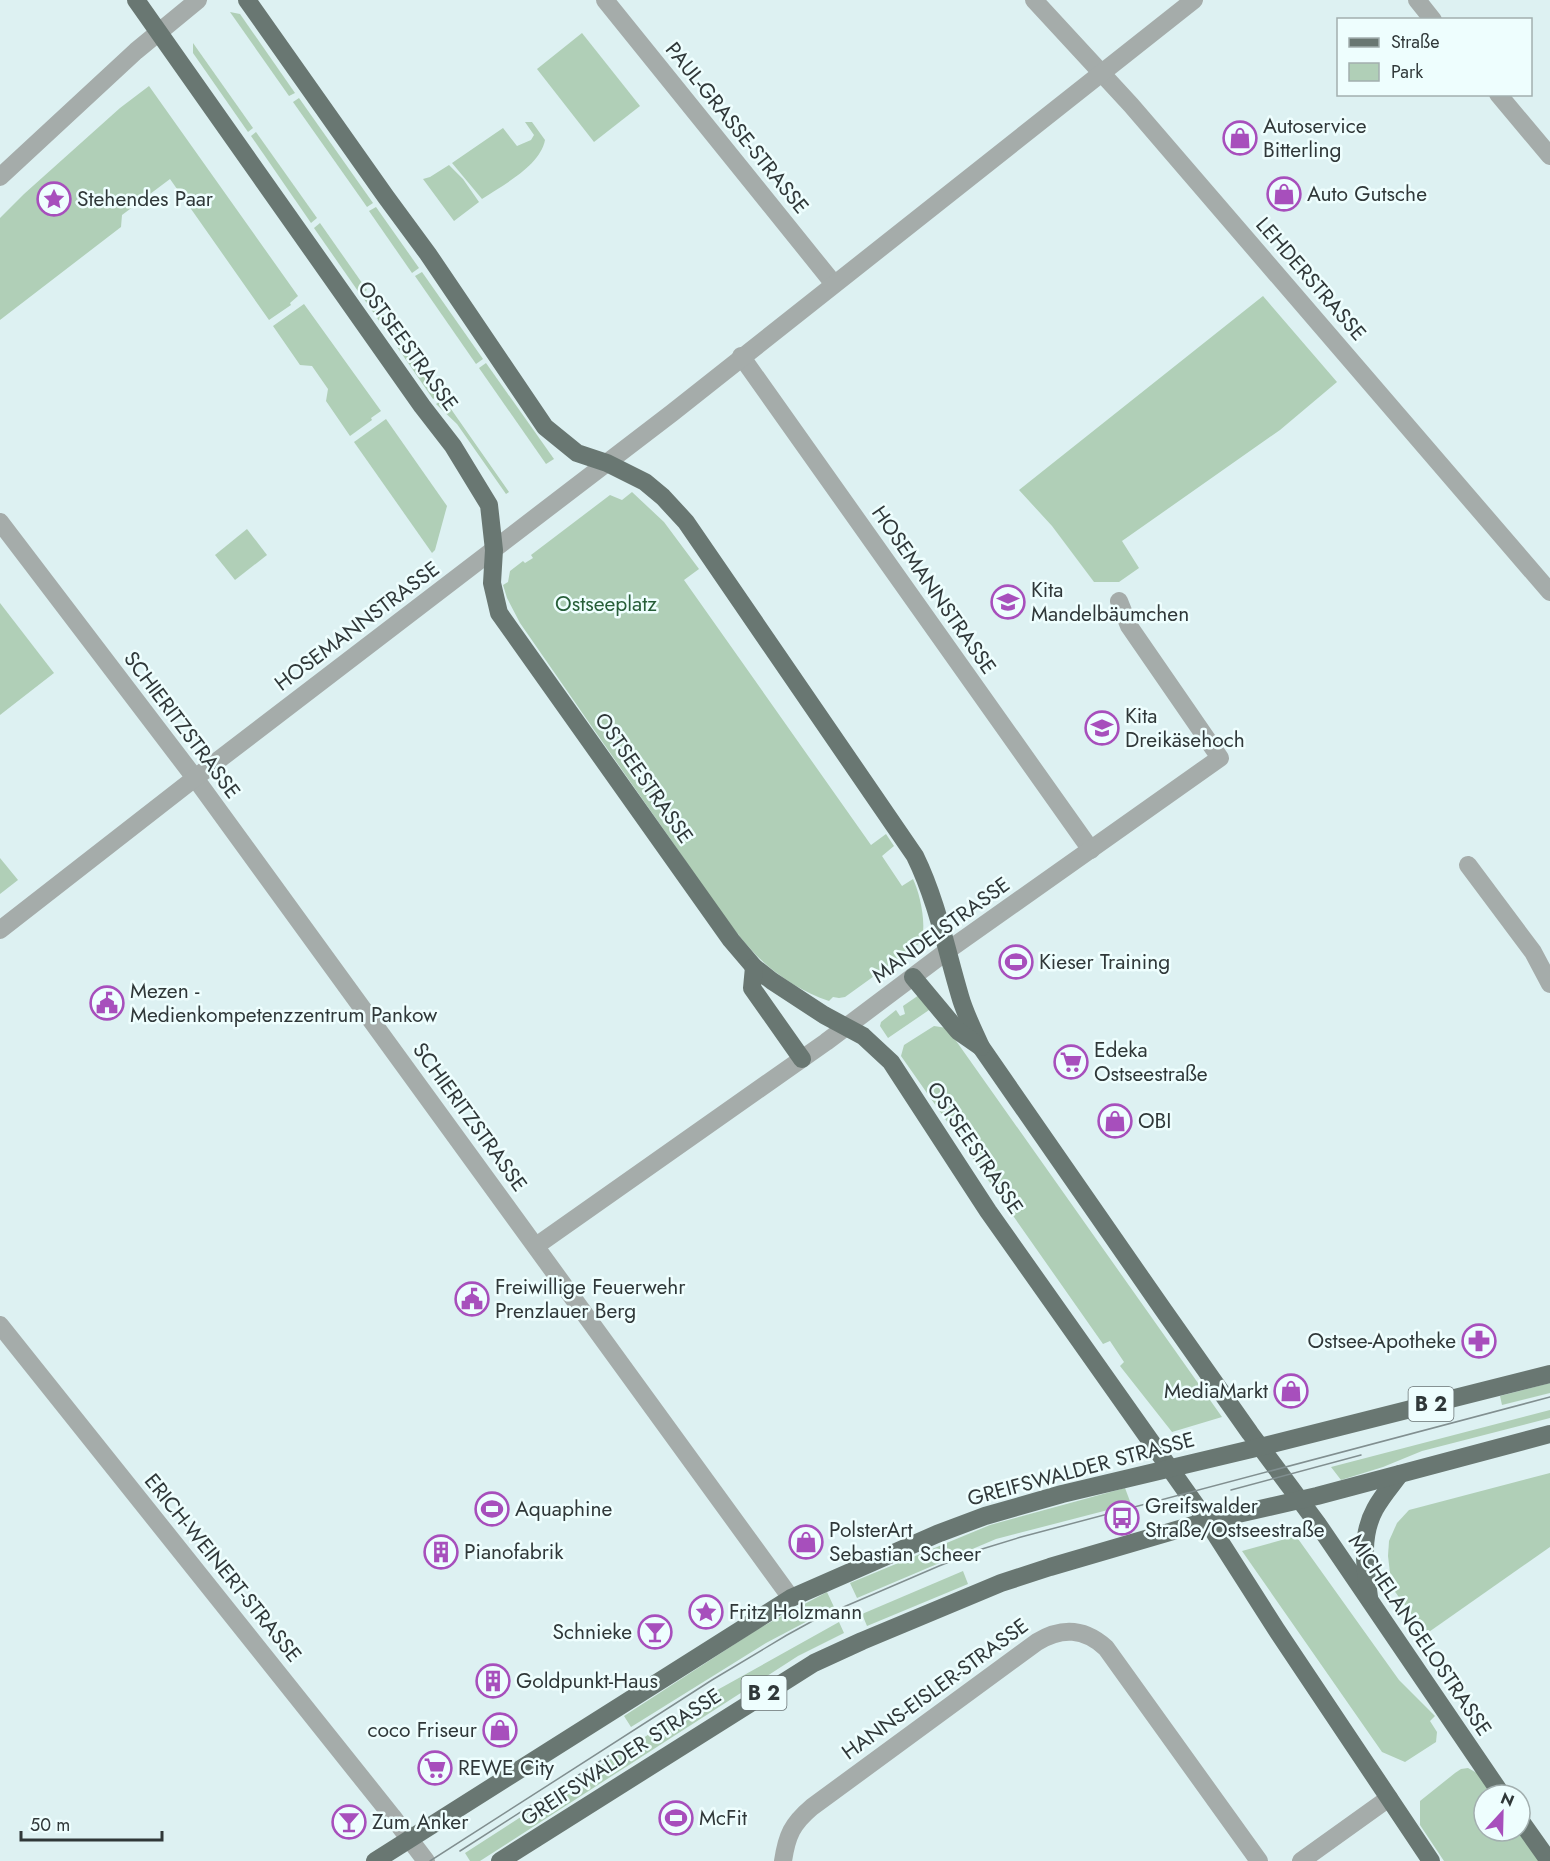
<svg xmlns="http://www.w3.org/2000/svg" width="1550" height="1861" font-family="Jost,sans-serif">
<rect width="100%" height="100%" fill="#ddf1f2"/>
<g fill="#b0cfb7">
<path d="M 230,12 L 240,14 L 295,93 L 289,96 Z"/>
<path d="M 582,33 L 640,106 L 594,142 L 537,69 Z"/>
<path d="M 193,43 L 253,128 L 248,132 L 193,53 Z"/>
<path d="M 149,86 L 298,296 L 290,303 L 291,305 L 269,320 L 170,179 L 122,215 L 121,227 L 0,320 L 0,218 L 24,194 L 120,108 Z"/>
<path d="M 299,98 L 373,203 L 367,207 L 293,102 Z"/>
<path d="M 525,122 L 532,122 L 545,140 C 540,166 503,185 482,199 L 452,163 L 503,128 L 517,146 L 531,140 L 534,135 Z"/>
<path d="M 256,132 L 317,218 L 311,223 L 251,136 Z"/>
<path d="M 449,165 L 463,179 L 479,202 L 454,221 L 423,179 L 430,177 Z"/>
<path d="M 376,207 L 419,268 L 412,273 L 369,211 Z"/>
<path d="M 320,223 L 367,290 L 360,294 L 314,228 Z"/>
<path d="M 422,272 L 483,359 L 476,364 L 415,276 Z"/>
<path d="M 370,295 L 440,394 L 433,399 L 364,299 Z"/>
<path d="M 1263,296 L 1337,382 L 1280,430 L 1122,541 L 1139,568 L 1119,582 L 1094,582 L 1052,526 L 1019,490 Z"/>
<path d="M 304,304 L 381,411 L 371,418 L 372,420 L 350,436 L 326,401 L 328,389 L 312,366 L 300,365 L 273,326 Z"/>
<path d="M 486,363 L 554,459 L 546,464 L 479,368 Z"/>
<path d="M 444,399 L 509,492 L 506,494 L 457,424 L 436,404 Z"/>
<path d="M 386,419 L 447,506 L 435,550 L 432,553 L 354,442 Z"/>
<path d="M 632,492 L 664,522 L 699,569 L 684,580 L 871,845 L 886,834 L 894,846 L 882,856 L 902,886 L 913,879 C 920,893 928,929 920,943 L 845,997 L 839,998 L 833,997 L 829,1001 C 802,992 776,975 756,955 C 723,920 697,877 669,837 C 619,766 570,695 520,623 L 507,598 L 503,585 L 508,582 L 510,571 L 523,561 L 525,563 L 533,558 L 531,555 L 610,495 L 622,500 Z"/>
<path d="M 247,529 L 267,555 L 235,580 L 215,555 Z"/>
<path d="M 0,603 L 54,673 L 0,715 Z"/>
<path d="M 0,858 L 18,880 L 0,894 Z"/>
<path d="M 919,995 L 932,1008 L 888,1038 L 880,1026 L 881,1022 L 896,1010 L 900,1016 L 905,1014 L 903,1006 Z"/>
<path d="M 934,1026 L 947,1028 L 1222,1417 L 1172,1432 L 1120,1366 L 1124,1362 L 1110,1341 L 1103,1344 L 901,1056 L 904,1045 Z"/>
<path d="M 1550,1383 L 1550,1393 L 1502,1405 L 1500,1396 Z"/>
<path d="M 1550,1410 L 1550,1418 L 1422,1451 L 1383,1467 L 1341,1480 L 1331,1467 Z"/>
<path d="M 1550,1473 L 1550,1547 L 1426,1634 L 1393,1589 L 1390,1573 L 1388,1556 L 1389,1541 L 1397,1523 L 1409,1510 Z"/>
<path d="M 1125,1488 L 1131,1504 L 996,1539 L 857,1598 L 850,1583 L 990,1525 Z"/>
<path d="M 1296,1536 L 1399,1680 L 1435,1716 L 1430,1721 L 1437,1732 L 1436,1742 L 1405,1762 L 1382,1752 L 1242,1551 Z"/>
<path d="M 963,1571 L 968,1584 L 867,1626 L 862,1614 Z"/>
<path d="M 827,1592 L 834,1607 L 766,1643 L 631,1727 L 624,1716 L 758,1629 Z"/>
<path d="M 839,1622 L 844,1633 L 798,1656 L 480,1861 L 470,1861 L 465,1853 L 719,1689 Z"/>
<path d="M 1468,1768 L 1477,1773 L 1492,1795 L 1484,1795 L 1484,1831 L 1518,1831 L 1539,1861 L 1444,1861 L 1420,1825 L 1420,1801 L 1455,1773 L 1461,1769 Z"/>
</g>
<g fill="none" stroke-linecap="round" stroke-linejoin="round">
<g stroke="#a5acaa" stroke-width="18">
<path d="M 605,0 L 834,284"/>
<path d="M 1034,0 L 1131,105 L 1550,592"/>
<path d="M 1417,0 L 1433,20"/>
<path d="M 1498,94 L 1550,156"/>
<path d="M 0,177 L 136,51 L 198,0"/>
<path d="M 741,356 L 1091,850"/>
<path d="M 0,522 L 195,778 L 791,1598"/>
<path d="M 1468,865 L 1533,952 L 1550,984"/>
<path d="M 0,930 L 195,778 L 672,413 L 1194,0"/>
<path d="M 536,1246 L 826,1042 L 947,951 L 1220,758 L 1129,626 L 1119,601"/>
<path d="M 0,1325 L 392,1816 L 426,1861"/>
<path d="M 783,1861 C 787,1835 792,1824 812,1807 L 1037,1642 C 1062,1627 1084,1628 1106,1648 L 1259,1861"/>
<path d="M 1301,1861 L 1389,1798"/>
</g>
<g stroke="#697772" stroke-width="18">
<path d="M 136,0 L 422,406 L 453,446 L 489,505 L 494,550 L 492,583 L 499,613 L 731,940 L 754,967 L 772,981 L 824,1015 L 863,1036 L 891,1062 L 988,1211 L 1207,1521 L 1276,1629 L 1431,1861"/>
<path d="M 247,0 L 386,197 L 428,254 L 545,427 L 577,453 L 607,463 L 645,482 L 663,497 L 686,522 L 915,856 C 937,901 946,949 960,996 C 965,1014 974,1031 981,1047 L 1162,1308 L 1250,1433 L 1317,1523 L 1502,1795"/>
<path d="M 754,967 L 752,988 L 802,1059"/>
<path d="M 913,977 L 958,1031 L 981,1047"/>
<path d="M 1369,1597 C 1365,1567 1360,1536 1375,1509 C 1382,1496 1392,1485 1400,1474"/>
<path d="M 1520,1820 L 1549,1861"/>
<path d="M 375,1861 L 791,1598 L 937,1534 L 985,1516 L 1062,1494 L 1260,1447 L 1550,1374"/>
<path d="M 500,1861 L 814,1663 L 862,1641 L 1001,1583 L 1050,1567 L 1207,1521 L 1317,1496 L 1550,1434"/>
</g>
<g stroke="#818f90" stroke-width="1.5">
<path d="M 1231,1490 L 1361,1455"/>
<path d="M 460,1851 L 619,1749"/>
<path d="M 430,1861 L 712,1680 L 787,1635 L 818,1618 L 939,1566 L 982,1549 L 1021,1537 L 1550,1397"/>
</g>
</g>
<defs>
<symbol id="shop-ring" viewBox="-11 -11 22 22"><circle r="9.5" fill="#eefefe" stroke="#a74fbc" stroke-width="1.5"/><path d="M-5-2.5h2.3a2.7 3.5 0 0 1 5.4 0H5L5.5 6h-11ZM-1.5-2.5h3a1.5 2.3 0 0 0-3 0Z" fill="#a74fbc"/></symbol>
<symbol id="sight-ring" viewBox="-11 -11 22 22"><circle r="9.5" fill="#eefefe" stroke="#a74fbc" stroke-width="1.5"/><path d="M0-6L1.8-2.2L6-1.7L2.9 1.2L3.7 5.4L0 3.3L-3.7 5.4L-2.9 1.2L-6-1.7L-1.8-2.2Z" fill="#a74fbc"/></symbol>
<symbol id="school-ring" viewBox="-11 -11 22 22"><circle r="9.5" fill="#eefefe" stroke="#a74fbc" stroke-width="1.5"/><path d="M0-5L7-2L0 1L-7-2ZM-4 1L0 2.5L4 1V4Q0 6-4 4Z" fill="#a74fbc"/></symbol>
<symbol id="stadium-ring" viewBox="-11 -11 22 22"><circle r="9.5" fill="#eefefe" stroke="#a74fbc" stroke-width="1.5"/><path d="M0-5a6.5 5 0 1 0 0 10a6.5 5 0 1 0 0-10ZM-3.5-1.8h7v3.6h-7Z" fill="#a74fbc"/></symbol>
<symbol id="civic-ring" viewBox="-11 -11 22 22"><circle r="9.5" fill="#eefefe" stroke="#a74fbc" stroke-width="1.5"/><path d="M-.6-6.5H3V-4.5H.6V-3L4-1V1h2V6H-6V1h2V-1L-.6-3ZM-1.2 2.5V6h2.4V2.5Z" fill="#a74fbc"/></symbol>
<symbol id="supermarket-ring" viewBox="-11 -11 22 22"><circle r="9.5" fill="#eefefe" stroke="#a74fbc" stroke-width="1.5"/><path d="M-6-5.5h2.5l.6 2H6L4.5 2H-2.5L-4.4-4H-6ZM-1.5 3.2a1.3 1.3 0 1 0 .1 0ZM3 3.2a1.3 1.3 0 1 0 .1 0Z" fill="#a74fbc"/></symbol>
<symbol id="pharmacy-ring" viewBox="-11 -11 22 22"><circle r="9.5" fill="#eefefe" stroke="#a74fbc" stroke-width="1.5"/><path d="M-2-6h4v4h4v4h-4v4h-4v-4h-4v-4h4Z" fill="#a74fbc"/></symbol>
<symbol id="bus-ring" viewBox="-11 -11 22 22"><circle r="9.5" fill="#eefefe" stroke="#a74fbc" stroke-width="1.5"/><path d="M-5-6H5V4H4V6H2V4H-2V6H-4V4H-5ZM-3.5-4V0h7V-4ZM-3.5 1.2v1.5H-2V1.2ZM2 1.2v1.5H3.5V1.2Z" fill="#a74fbc"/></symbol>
<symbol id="building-ring" viewBox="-11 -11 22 22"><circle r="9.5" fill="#eefefe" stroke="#a74fbc" stroke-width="1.5"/><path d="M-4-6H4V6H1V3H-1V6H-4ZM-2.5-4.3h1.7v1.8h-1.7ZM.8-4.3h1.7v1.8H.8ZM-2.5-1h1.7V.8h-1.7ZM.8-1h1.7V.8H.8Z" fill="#a74fbc"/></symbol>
<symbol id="bar-ring" viewBox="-11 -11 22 22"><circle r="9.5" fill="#eefefe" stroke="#a74fbc" stroke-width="1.5"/><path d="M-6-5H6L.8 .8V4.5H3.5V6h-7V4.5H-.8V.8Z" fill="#a74fbc"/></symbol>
</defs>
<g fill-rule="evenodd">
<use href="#shop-ring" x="1221" y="119" width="38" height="38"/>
<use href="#shop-ring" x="1265" y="175" width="38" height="38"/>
<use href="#sight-ring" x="35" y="180" width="38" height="38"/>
<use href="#school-ring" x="989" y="583" width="38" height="38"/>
<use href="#school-ring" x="1083" y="709" width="38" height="38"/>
<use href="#stadium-ring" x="997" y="943" width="38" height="38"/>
<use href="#civic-ring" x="88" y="984" width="38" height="38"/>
<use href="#supermarket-ring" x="1052" y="1043" width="38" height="38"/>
<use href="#shop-ring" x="1096" y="1102" width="38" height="38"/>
<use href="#civic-ring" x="453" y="1280" width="38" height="38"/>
<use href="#pharmacy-ring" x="1460" y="1322" width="38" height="38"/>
<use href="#shop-ring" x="1272" y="1372" width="38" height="38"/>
<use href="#stadium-ring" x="473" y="1490" width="38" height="38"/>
<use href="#bus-ring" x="1103" y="1499" width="38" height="38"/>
<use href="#shop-ring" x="787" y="1523" width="38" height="38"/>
<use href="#building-ring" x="422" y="1533" width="38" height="38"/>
<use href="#sight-ring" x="687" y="1593" width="38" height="38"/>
<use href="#bar-ring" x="636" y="1613" width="38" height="38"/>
<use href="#building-ring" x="474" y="1662" width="38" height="38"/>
<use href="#shop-ring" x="481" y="1711" width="38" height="38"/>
<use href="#supermarket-ring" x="416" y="1749" width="38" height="38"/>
<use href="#stadium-ring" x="657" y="1799" width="38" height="38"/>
<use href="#bar-ring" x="330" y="1803" width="38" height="38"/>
</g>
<g text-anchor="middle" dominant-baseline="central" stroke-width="5" stroke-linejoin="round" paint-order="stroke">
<g fill="#eefefe" stroke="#697374" stroke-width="1.5">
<rect x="1408.5" y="1387" width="45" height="34" rx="4.5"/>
<rect x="741.5" y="1676" width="45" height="34" rx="4.5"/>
</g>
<g font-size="20" font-weight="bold" fill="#303839">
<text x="1431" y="1404">B 2</text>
<text x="764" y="1693">B 2</text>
</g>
<g font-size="21" fill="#303839" stroke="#eefefe" text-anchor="start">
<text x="1263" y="126">Autoservice<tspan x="1263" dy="24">Bitterling</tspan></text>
<text x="1307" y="194">Auto Gutsche</text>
<text x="77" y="199">Stehendes Paar</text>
<text x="1031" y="590">Kita<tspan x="1031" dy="24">Mandelbäumchen</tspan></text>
<text x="1125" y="716">Kita<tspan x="1125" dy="24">Dreikäsehoch</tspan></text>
<text x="1039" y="962">Kieser Training</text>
<text x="130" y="991">Mezen -<tspan x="130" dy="24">Medienkompetenzzentrum Pankow</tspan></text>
<text x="1094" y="1050">Edeka<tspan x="1094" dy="24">Ostseestraße</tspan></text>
<text x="1138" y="1121">OBI</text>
<text x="495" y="1287">Freiwillige Feuerwehr<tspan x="495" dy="24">Prenzlauer Berg</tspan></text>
<text x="1456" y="1341" text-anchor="end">Ostsee-Apotheke</text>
<text x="1268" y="1391" text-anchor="end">MediaMarkt</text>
<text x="1145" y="1506">Greifswalder<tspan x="1145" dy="24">Straße/Ostseestraße</tspan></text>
<text x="515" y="1509">Aquaphine</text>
<text x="829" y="1530">PolsterArt<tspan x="829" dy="24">Sebastian Scheer</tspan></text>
<text x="464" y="1552">Pianofabrik</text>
<text x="729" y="1612">Fritz Holzmann</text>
<text x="632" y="1632" text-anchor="end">Schnieke</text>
<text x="516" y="1681">Goldpunkt-Haus</text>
<text x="477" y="1730" text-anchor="end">coco Friseur</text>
<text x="458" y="1768">REWE City</text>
<text x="699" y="1818">McFit</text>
<text x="372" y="1822">Zum Anker</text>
</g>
<g font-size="21" fill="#303839" stroke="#eefefe">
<text transform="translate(737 128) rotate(51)">PAUL-GRASSE-STRASSE</text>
<text transform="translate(1311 279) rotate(49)">LEHDERSTRASSE</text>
<text transform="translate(408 346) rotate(54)">OSTSEESTRASSE</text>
<text transform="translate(934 590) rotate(55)">HOSEMANNSTRASSE</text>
<text transform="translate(357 626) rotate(-37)">HOSEMANNSTRASSE</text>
<text transform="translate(182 725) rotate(53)">SCHIERITZSTRASSE</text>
<text transform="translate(644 778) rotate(55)">OSTSEESTRASSE</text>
<text transform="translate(941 930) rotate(-36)">MANDELSTRASSE</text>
<text transform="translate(470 1117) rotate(54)">SCHIERITZSTRASSE</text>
<text transform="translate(975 1148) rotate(56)">OSTSEESTRASSE</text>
<text transform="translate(1081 1469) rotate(-15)">GREIFSWALDER STRASSE</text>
<text transform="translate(223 1568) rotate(51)">ERICH-WEINERT-STRASSE</text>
<text transform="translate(1420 1635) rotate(56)">MICHELANGELOSTRASSE</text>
<text transform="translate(935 1689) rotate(-36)">HANNS-EISLER-STRASSE</text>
<text transform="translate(621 1757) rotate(-33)">GREIFSWALDER STRASSE</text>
</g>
<g font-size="21" fill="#275e38" stroke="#eefefe">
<text x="606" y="604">Ostseeplatz</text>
</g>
</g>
<rect x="1337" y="18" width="195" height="78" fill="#eefefe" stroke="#a2afaf" stroke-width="1.5"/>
<rect x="1349" y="38" width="30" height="9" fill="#697772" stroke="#a2afaf" stroke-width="1.5"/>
<text x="1391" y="48" font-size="18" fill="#303839">Straße</text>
<rect x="1349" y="63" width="30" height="18" fill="#b0cfb7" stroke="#a2afaf" stroke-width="1.5"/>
<text x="1391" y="78" font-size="18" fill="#303839">Park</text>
<g transform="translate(1502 1813) rotate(22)"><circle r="28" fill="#eefefe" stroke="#a2afaf" stroke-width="1.5"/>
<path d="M0-4.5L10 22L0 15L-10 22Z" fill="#a74fbc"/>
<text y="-9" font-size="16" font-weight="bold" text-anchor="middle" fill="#303839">N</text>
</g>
<path d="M21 1831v9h141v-9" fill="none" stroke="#303839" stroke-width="3"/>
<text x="30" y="1831" font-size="18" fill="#303839" stroke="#eefefe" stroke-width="4.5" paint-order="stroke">50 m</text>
</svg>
